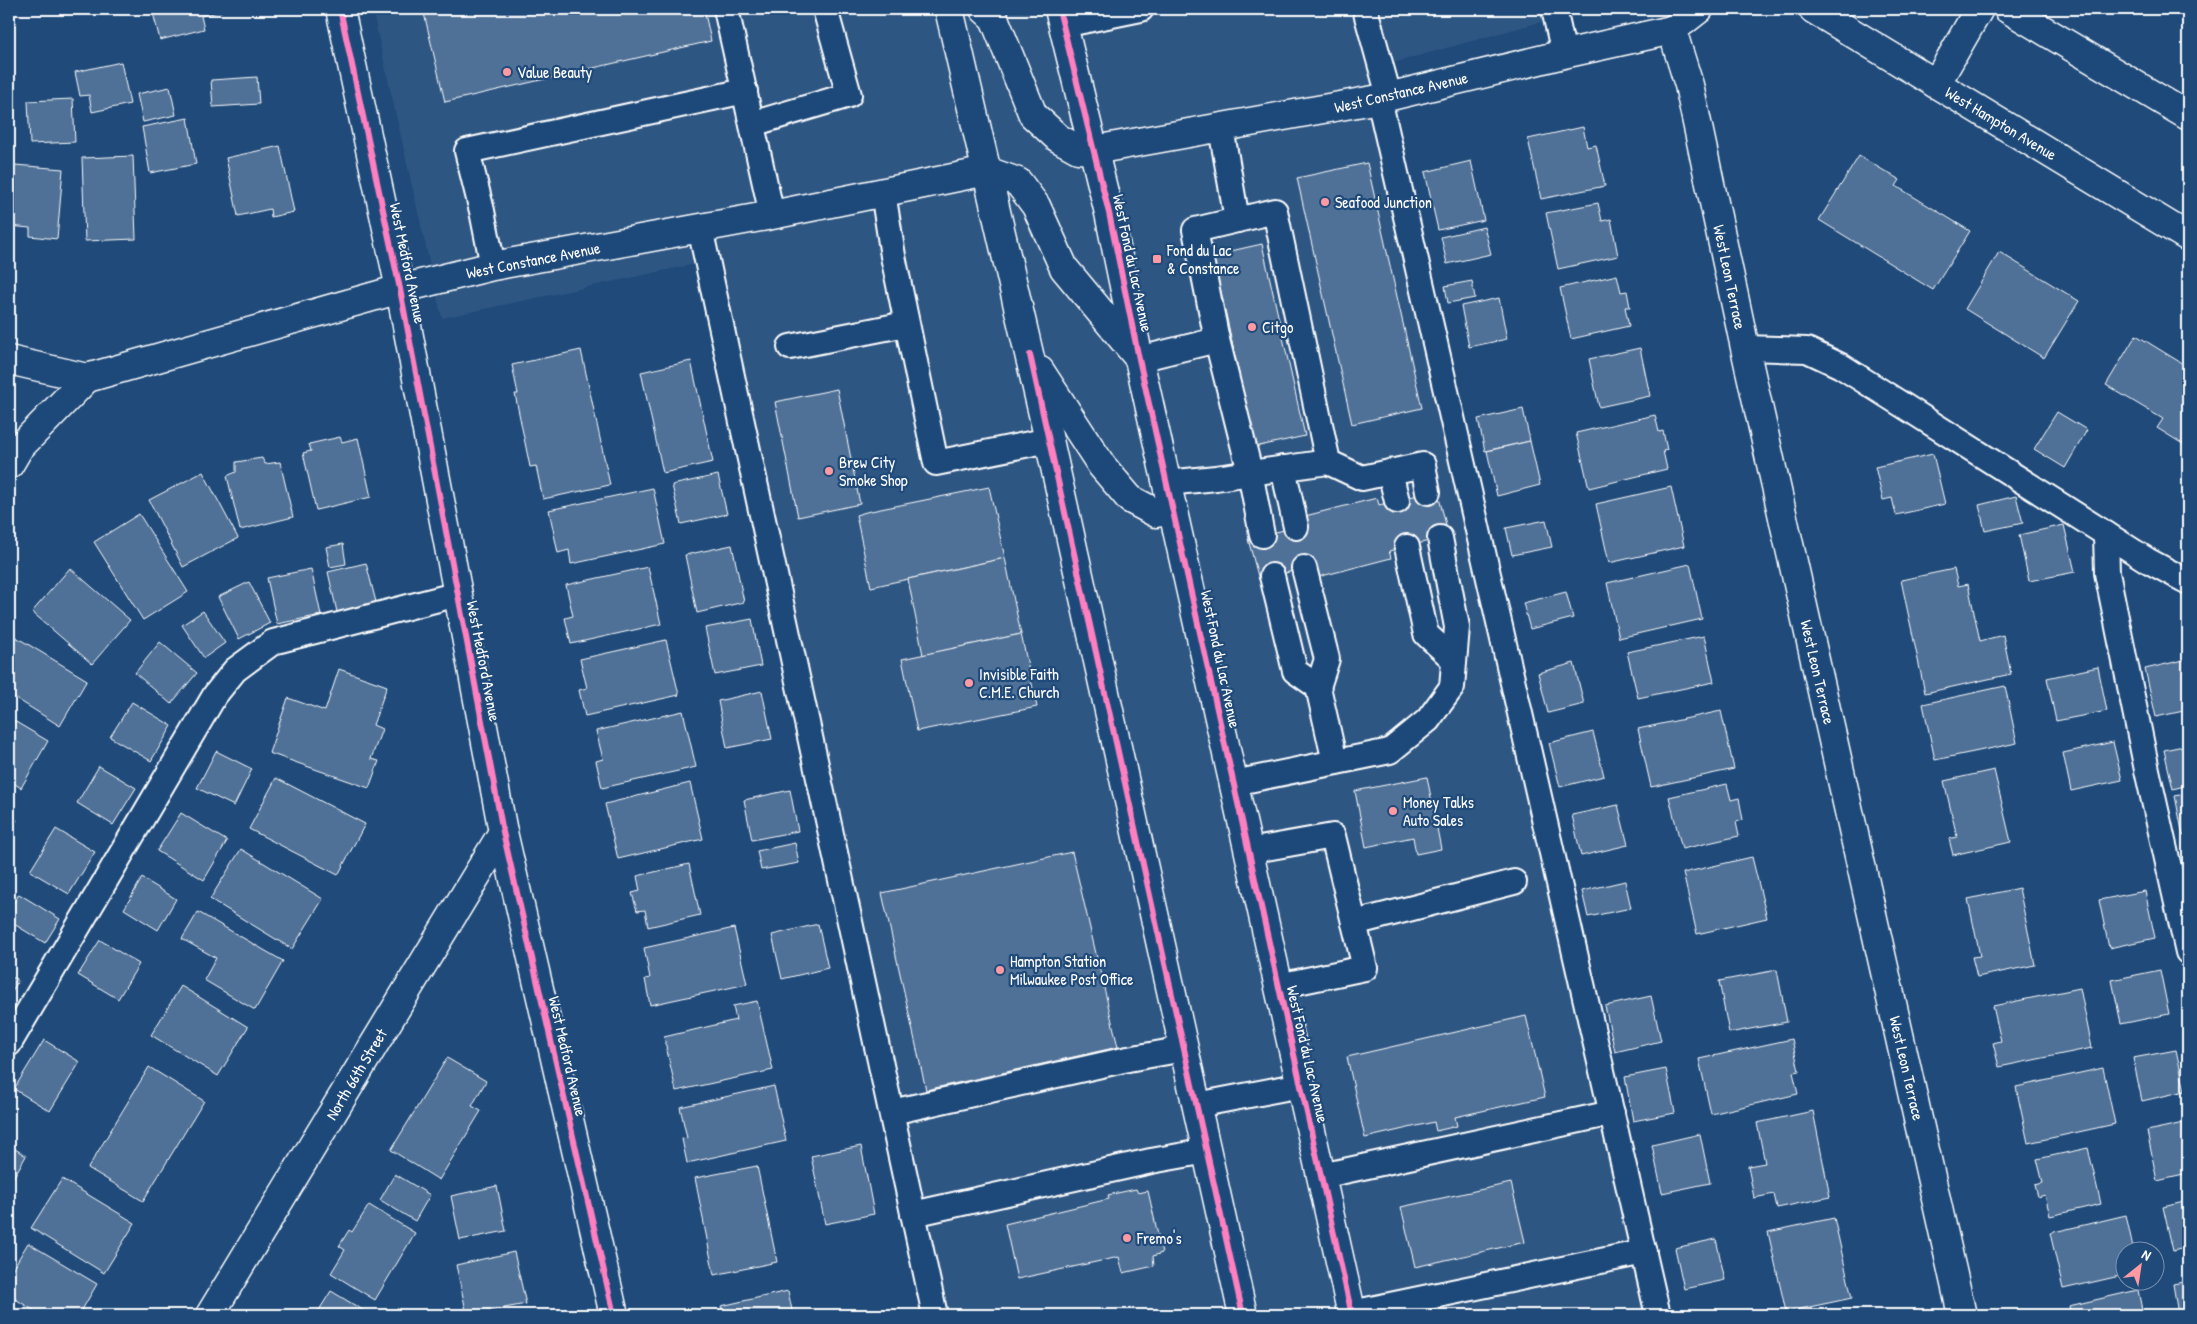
<svg xmlns="http://www.w3.org/2000/svg" width="2197" height="1324" font-family="'Patrick Hand',sans-serif">
<rect width="100%" height="100%" fill="#1f4a7a"/>
<filter id="ink" filterUnits="userSpaceOnUse"><feTurbulence type="fractalNoise" baseFrequency=".02" numOctaves="2"/><feDisplacementMap in="SourceGraphic" scale="10" xChannelSelector="R" yChannelSelector="G"/><feConvolveMatrix kernelMatrix="1 2 1 2 8 2 1 2 1" color-interpolation-filters="sRGB"/></filter>
<g filter="url(#ink)">
<path fill="#2e5683" d="M 372,9 L 1587,9 L 1375,68 L 1665,1315 L 934,1315 L 709,261 L 442,318 Z"/>
<g fill="#507197" stroke="#fff">
<path d="M 152,9 L 230,9 L 201,16 L 204,29 L 160,40 Z"/>
<path d="M 423,9 L 704,9 L 711,41 L 445,102 Z"/>
<path d="M 121,62 L 130,104 L 92,112 L 89,95 L 80,96 L 75,72 Z"/>
<path d="M 257,77 L 259,104 L 213,107 L 211,80 Z"/>
<path d="M 170,87 L 176,115 L 143,122 L 137,94 Z"/>
<path d="M 73,99 L 75,142 L 30,144 L 28,101 Z"/>
<path d="M 188,118 L 196,164 L 150,173 L 142,127 Z"/>
<path d="M 1583,127 L 1587,147 L 1596,145 L 1605,186 L 1541,199 L 1528,139 Z"/>
<path d="M 280,146 L 294,212 L 271,217 L 270,209 L 238,216 L 226,158 Z"/>
<path d="M 133,156 L 136,239 L 85,241 L 82,158 Z"/>
<path d="M 1859,156 L 1900,180 L 1896,186 L 1970,231 L 1933,290 L 1819,220 Z"/>
<path d="M 1471,161 L 1484,220 L 1438,230 L 1425,172 Z"/>
<path d="M 1367,163 L 1422,408 L 1352,424 L 1297,178 Z"/>
<path d="M 15,165 L 63,169 L 57,239 L 30,236 L 30,228 L 9,226 Z"/>
<path d="M 1598,203 L 1602,221 L 1611,219 L 1618,256 L 1558,269 L 1546,213 Z"/>
<path d="M 1484,227 L 1491,254 L 1447,264 L 1441,237 Z"/>
<path d="M 1262,244 L 1305,436 L 1255,447 L 1213,255 Z"/>
<path d="M 1999,252 L 2079,301 L 2044,358 L 1965,309 Z"/>
<path d="M 1617,275 L 1621,292 L 1627,291 L 1630,307 L 1625,307 L 1629,326 L 1571,339 L 1560,288 Z"/>
<path d="M 1472,281 L 1475,298 L 1448,303 L 1445,286 Z"/>
<path d="M 1499,298 L 1507,339 L 1469,347 L 1461,306 Z"/>
<path d="M 2136,335 L 2188,367 L 2188,443 L 2186,446 L 2157,428 L 2163,419 L 2106,385 Z"/>
<path d="M 1640,348 L 1650,396 L 1599,407 L 1589,359 Z"/>
<path d="M 581,350 L 610,485 L 543,499 L 536,466 L 530,467 L 515,394 L 518,394 L 512,365 Z"/>
<path d="M 691,361 L 713,462 L 663,473 L 641,372 Z"/>
<path d="M 837,389 L 860,504 L 798,517 L 775,402 Z"/>
<path d="M 1523,409 L 1530,441 L 1485,451 L 1478,419 Z"/>
<path d="M 2057,412 L 2087,430 L 2065,468 L 2034,449 Z"/>
<path d="M 1655,415 L 1659,432 L 1663,431 L 1667,450 L 1663,451 L 1667,469 L 1589,488 L 1576,433 Z"/>
<path d="M 340,437 L 342,442 L 358,438 L 371,497 L 316,510 L 303,453 L 311,451 L 309,444 Z"/>
<path d="M 1530,441 L 1540,485 L 1497,496 L 1487,451 Z"/>
<path d="M 1933,454 L 1945,504 L 1896,515 L 1892,498 L 1883,500 L 1875,467 Z"/>
<path d="M 262,458 L 265,464 L 280,462 L 293,517 L 240,530 L 227,476 L 236,472 L 236,462 Z"/>
<path d="M 203,472 L 238,538 L 183,567 L 149,500 Z"/>
<path d="M 718,475 L 727,514 L 681,524 L 672,485 Z"/>
<path d="M 989,487 L 1005,558 L 871,587 L 856,515 L 866,512 Z"/>
<path d="M 1671,487 L 1684,546 L 1609,563 L 1596,504 Z"/>
<path d="M 653,488 L 665,544 L 571,564 L 569,550 L 558,553 L 549,510 Z"/>
<path d="M 1437,490 L 1449,536 L 1389,551 L 1391,558 L 1318,577 L 1304,568 L 1259,580 L 1248,539 L 1296,527 L 1305,516 L 1377,498 L 1379,505 Z"/>
<path d="M 2016,496 L 2023,523 L 1985,531 L 1979,505 Z"/>
<path d="M 139,514 L 188,592 L 143,620 L 94,542 Z"/>
<path d="M 1546,520 L 1552,547 L 1512,555 L 1506,528 Z"/>
<path d="M 2064,525 L 2075,572 L 2029,581 L 2019,535 Z"/>
<path d="M 343,544 L 346,564 L 330,567 L 326,547 Z"/>
<path d="M 732,545 L 744,602 L 697,613 L 685,555 Z"/>
<path d="M 1005,558 L 1021,634 L 923,655 L 908,579 Z"/>
<path d="M 366,563 L 376,602 L 337,612 L 328,572 Z"/>
<path d="M 1690,564 L 1702,619 L 1619,638 L 1607,583 Z"/>
<path d="M 648,567 L 661,624 L 571,644 L 565,618 L 573,616 L 566,585 Z"/>
<path d="M 70,568 L 130,620 L 92,664 L 32,612 Z"/>
<path d="M 311,569 L 321,615 L 277,624 L 267,578 Z"/>
<path d="M 1954,569 L 1958,586 L 1968,584 L 1980,641 L 2003,635 L 2011,674 L 1925,693 L 1901,580 Z"/>
<path d="M 249,582 L 270,623 L 239,639 L 218,597 Z"/>
<path d="M 1566,592 L 1573,618 L 1530,629 L 1523,603 Z"/>
<path d="M 203,611 L 225,643 L 204,658 L 182,625 Z"/>
<path d="M 752,619 L 761,666 L 715,675 L 705,628 Z"/>
<path d="M 1021,634 L 1037,707 L 917,731 L 902,659 Z"/>
<path d="M 1704,636 L 1714,682 L 1638,698 L 1627,652 Z"/>
<path d="M 16,637 L 87,680 L 60,726 L 9,694 L 9,648 Z"/>
<path d="M 666,640 L 679,695 L 585,716 L 579,690 L 587,688 L 580,659 Z"/>
<path d="M 160,642 L 197,673 L 171,704 L 135,673 Z"/>
<path d="M 2188,659 L 2188,710 L 2156,717 L 2145,669 Z"/>
<path d="M 1574,663 L 1584,704 L 1548,713 L 1538,673 Z"/>
<path d="M 2098,667 L 2107,711 L 2056,721 L 2047,678 Z"/>
<path d="M 339,669 L 387,686 L 373,725 L 382,729 L 371,759 L 379,761 L 369,788 L 269,753 L 288,698 L 325,711 Z"/>
<path d="M 2005,686 L 2017,743 L 1935,760 L 1923,704 Z"/>
<path d="M 762,691 L 772,739 L 727,748 L 718,701 Z"/>
<path d="M 132,702 L 172,726 L 151,761 L 110,737 Z"/>
<path d="M 683,711 L 696,767 L 602,788 L 596,761 L 603,759 L 596,731 Z"/>
<path d="M 1721,711 L 1734,769 L 1651,787 L 1638,729 Z"/>
<path d="M 9,718 L 48,741 L 21,788 L 9,780 Z"/>
<path d="M 1593,732 L 1604,776 L 1560,787 L 1549,743 Z"/>
<path d="M 2113,742 L 2122,780 L 2071,791 L 2063,753 Z"/>
<path d="M 2188,745 L 2188,785 L 2173,789 L 2164,750 Z"/>
<path d="M 216,751 L 252,769 L 234,806 L 197,788 Z"/>
<path d="M 99,766 L 136,788 L 113,825 L 77,803 Z"/>
<path d="M 1994,770 L 2011,842 L 1953,855 L 1949,839 L 1957,837 L 1944,781 Z"/>
<path d="M 1427,777 L 1441,849 L 1416,854 L 1413,837 L 1366,847 L 1355,791 Z"/>
<path d="M 276,778 L 365,824 L 338,875 L 249,829 Z"/>
<path d="M 690,783 L 703,839 L 618,859 L 605,804 Z"/>
<path d="M 1727,784 L 1731,800 L 1739,798 L 1743,820 L 1736,822 L 1739,836 L 1682,849 L 1669,797 Z"/>
<path d="M 790,790 L 798,831 L 752,840 L 744,800 Z"/>
<path d="M 2188,793 L 2188,834 L 2183,836 L 2175,796 Z"/>
<path d="M 1618,805 L 1628,845 L 1581,856 L 1572,815 Z"/>
<path d="M 181,813 L 227,841 L 204,880 L 157,851 Z"/>
<path d="M 9,815 L 17,820 L 9,834 Z"/>
<path d="M 56,829 L 95,852 L 69,894 L 30,871 Z"/>
<path d="M 795,843 L 799,863 L 761,870 L 757,851 Z"/>
<path d="M 241,849 L 323,899 L 292,949 L 210,899 Z"/>
<path d="M 1072,852 L 1118,1047 L 926,1090 L 882,893 Z"/>
<path d="M 1752,857 L 1767,918 L 1697,934 L 1683,873 Z"/>
<path d="M 689,864 L 700,915 L 648,927 L 645,910 L 637,911 L 632,893 L 640,891 L 637,876 Z"/>
<path d="M 142,878 L 176,899 L 158,930 L 124,909 Z"/>
<path d="M 1625,881 L 1631,908 L 1588,917 L 1582,891 Z"/>
<path d="M 2019,888 L 2035,965 L 1977,977 L 1972,957 L 1980,956 L 1968,899 Z"/>
<path d="M 2145,891 L 2155,938 L 2109,948 L 2099,900 Z"/>
<path d="M 19,894 L 60,919 L 45,943 L 9,921 L 9,911 Z"/>
<path d="M 198,912 L 283,961 L 255,1010 L 204,980 L 216,958 L 182,939 Z"/>
<path d="M 818,924 L 828,968 L 782,979 L 772,935 Z"/>
<path d="M 734,928 L 747,984 L 650,1005 L 645,979 L 650,978 L 644,948 Z"/>
<path d="M 100,940 L 139,964 L 118,999 L 78,975 Z"/>
<path d="M 1777,970 L 1787,1022 L 1729,1033 L 1719,981 Z"/>
<path d="M 2160,970 L 2169,1014 L 2121,1024 L 2112,980 Z"/>
<path d="M 9,975 L 18,981 L 9,997 Z"/>
<path d="M 181,986 L 248,1027 L 218,1076 L 151,1035 Z"/>
<path d="M 2080,988 L 2092,1048 L 1999,1067 L 1993,1043 L 2001,1041 L 1993,1006 Z"/>
<path d="M 1651,996 L 1661,1041 L 1615,1052 L 1605,1006 Z"/>
<path d="M 757,1001 L 773,1070 L 676,1091 L 664,1037 L 736,1020 L 733,1006 Z"/>
<path d="M 1526,1016 L 1545,1097 L 1455,1117 L 1457,1126 L 1436,1131 L 1434,1122 L 1365,1138 L 1347,1057 Z"/>
<path d="M 1792,1039 L 1799,1071 L 1793,1072 L 1798,1094 L 1711,1114 L 1699,1059 Z"/>
<path d="M 44,1040 L 80,1062 L 50,1111 L 14,1089 Z"/>
<path d="M 2176,1050 L 2185,1091 L 2142,1101 L 2133,1058 Z"/>
<path d="M 447,1058 L 486,1081 L 472,1106 L 481,1111 L 439,1180 L 391,1150 Z"/>
<path d="M 149,1067 L 204,1101 L 143,1201 L 88,1168 Z"/>
<path d="M 2103,1068 L 2115,1124 L 2028,1143 L 2016,1087 Z"/>
<path d="M 1666,1069 L 1675,1113 L 1633,1121 L 1625,1077 Z"/>
<path d="M 774,1086 L 786,1141 L 687,1163 L 682,1139 L 687,1138 L 680,1107 Z"/>
<path d="M 1813,1111 L 1830,1197 L 1777,1208 L 1774,1194 L 1754,1198 L 1748,1166 L 1765,1163 L 1757,1123 Z"/>
<path d="M 2188,1122 L 2188,1174 L 2157,1181 L 2147,1131 Z"/>
<path d="M 1700,1134 L 1710,1183 L 1662,1193 L 1652,1145 Z"/>
<path d="M 9,1145 L 26,1156 L 9,1185 Z"/>
<path d="M 861,1146 L 874,1214 L 825,1224 L 811,1156 Z"/>
<path d="M 2088,1148 L 2101,1204 L 2050,1216 L 2045,1195 L 2038,1197 L 2035,1185 L 2043,1183 L 2037,1159 Z"/>
<path d="M 757,1166 L 777,1262 L 714,1275 L 695,1178 Z"/>
<path d="M 395,1174 L 430,1195 L 415,1221 L 380,1200 Z"/>
<path d="M 62,1179 L 135,1223 L 104,1273 L 31,1228 Z"/>
<path d="M 1511,1183 L 1525,1242 L 1415,1267 L 1401,1207 Z"/>
<path d="M 497,1186 L 506,1231 L 460,1240 L 451,1196 Z"/>
<path d="M 1136,1189 L 1138,1193 L 1148,1191 L 1162,1253 L 1153,1256 L 1154,1266 L 1123,1273 L 1119,1257 L 1017,1279 L 1005,1224 L 1109,1199 L 1108,1195 Z"/>
<path d="M 2188,1201 L 2188,1247 L 2173,1251 L 2163,1207 Z"/>
<path d="M 369,1205 L 415,1233 L 375,1300 L 331,1273 L 345,1250 L 339,1246 L 349,1230 L 352,1232 Z"/>
<path d="M 2126,1215 L 2134,1252 L 2124,1252 L 2124,1275 L 2063,1289 L 2050,1233 Z"/>
<path d="M 1834,1218 L 1852,1298 L 1786,1312 L 1768,1232 Z"/>
<path d="M 1716,1239 L 1725,1280 L 1684,1289 L 1675,1248 Z"/>
<path d="M 28,1243 L 97,1284 L 79,1315 L 41,1315 L 9,1295 L 9,1275 Z"/>
<path d="M 514,1252 L 526,1304 L 467,1315 L 456,1265 Z"/>
<path d="M 2188,1281 L 2188,1312 L 2178,1314 L 2173,1284 Z"/>
<path d="M 2138,1290 L 2143,1315 L 2071,1315 L 2069,1306 Z"/>
<path d="M 331,1291 L 371,1315 L 316,1315 Z"/>
<path d="M 788,1291 L 793,1315 L 724,1315 L 721,1306 Z"/>
</g>
<g fill="none" stroke-linecap="round" stroke-linejoin="round">
<defs>
<g id="lane">
<path d="M 726,9 L 772,215"/>
<path d="M 1365,9 L 1389,96"/>
<path d="M 1554,9 L 1564,54"/>
<path d="M 1063,25 L 1141,9"/>
<path d="M 1379,99 L 1658,1315"/>
<path d="M 752,124 L 849,95 L 825,9"/>
<path d="M 1221,128 L 1237,220"/>
<path d="M 883,192 L 893,256 L 936,463 L 1049,440"/>
<path d="M 700,228 L 935,1315"/>
<path d="M 493,266 L 482,211 L 467,151 L 745,91"/>
<path d="M 790,347 L 906,324"/>
<path d="M 1745,348 L 1807,350 L 1841,366 L 2147,560 L 2188,582"/>
<path d="M 1139,359 L 1217,340"/>
<path d="M 1283,468 L 1296,527"/>
<path d="M 1390,472 L 1397,501"/>
<path d="M 1167,483 L 1216,478 L 1328,462"/>
<path d="M 2106,534 L 2107,573 L 2147,770 L 2188,952"/>
<path d="M 1262,535 L 1250,472 L 1217,340 L 1195,230 L 1275,211 L 1328,462 L 1362,478 L 1423,465 L 1428,492"/>
<path d="M 1407,547 L 1426,634 L 1454,660"/>
<path d="M 1304,568 L 1327,659 L 1318,687"/>
<path d="M 1272,576 L 1295,671 L 1318,687 L 1335,762"/>
<path d="M 1234,783 L 1390,751 L 1428,720 L 1452,687 L 1457,627 L 1440,538"/>
<path d="M 1249,851 L 1333,836 L 1365,968 L 1278,986"/>
<path d="M 1354,923 L 1514,882"/>
<path d="M 9,1044 L 215,695 L 235,670 L 273,642 L 458,594"/>
<path d="M 1197,1105 L 1301,1085"/>
<path d="M 892,1112 L 1128,1059 L 1184,1049"/>
<path d="M 1321,1176 L 1612,1113"/>
<path d="M 913,1214 L 1151,1161 L 1207,1151"/>
<path d="M 1352,1313 L 1644,1252"/>
</g>
<g id="street">
<path d="M 340,9 L 400,289 L 503,832 L 614,1315"/>
<path d="M 1672,30 L 1689,85 L 1745,348 L 1962,1315"/>
<path d="M 1936,84 L 1979,9"/>
<path d="M 1094,150 L 1379,99 L 1564,54 L 1672,30 L 1699,9"/>
<path d="M 9,360 L 87,378 L 400,289 L 493,266 L 772,215 L 987,171"/>
<path d="M 9,465 L 19,448 L 87,378"/>
<path d="M 210,1315 L 503,832"/>
</g>
<g id="secondary">
<path d="M 1813,9 L 2188,237"/>
<path d="M 2008,9 L 2188,116"/>
</g>
<g id="primary">
<path d="M 949,9 L 1049,440 L 1243,1315"/>
<path d="M 984,9 L 994,18 L 1033,115 L 1058,138 L 1078,149 L 1094,150"/>
<path d="M 1059,9 L 1109,213 L 1139,359 L 1352,1315"/>
<path d="M 987,171 L 1018,182 L 1036,206 L 1064,268 L 1137,356"/>
<path d="M 1040,371 L 1102,466 L 1130,499 L 1156,513 L 1174,510"/>
</g>
</defs>
<use href="#lane" stroke="#fff" stroke-width="28"/>
<use href="#street" stroke="#fff" stroke-width="31"/>
<use href="#secondary" stroke="#fff" stroke-width="31"/>
<use href="#primary" stroke="#fff" stroke-width="31"/>
<use href="#lane" stroke="#1f4a7a" stroke-width="24"/>
<use href="#street" stroke="#1f4a7a" stroke-width="28"/>
<use href="#secondary" stroke="#1f4a7a" stroke-width="28"/>
<use href="#primary" stroke="#1f4a7a" stroke-width="28"/>
<defs>
<g id="cycleway">
<path d="M 340,9 L 400,289 L 503,832 L 614,1315"/>
<path d="M 1059,9 L 1109,213 L 1139,359 L 1352,1315"/>
<path d="M 1030,355 L 1243,1315"/>
</g>
</defs>
<use href="#cycleway" stroke="#1f4a7a" stroke-width="9"/>
<use href="#cycleway" stroke="#ff80c0" stroke-width="6"/>
</g>
</g>
<g fill="#ff9aa2" stroke="#1f4a7a" stroke-width="2">
<circle cx="507" cy="72" r="5"/>
<circle cx="1325" cy="202" r="5"/>
<rect x="1152" y="254" width="10" height="10" rx="2.5"/>
<circle cx="1252" cy="327" r="5"/>
<circle cx="829" cy="471" r="5"/>
<circle cx="969" cy="683" r="5"/>
<circle cx="1393" cy="811" r="5"/>
<circle cx="1000" cy="970" r="5"/>
<circle cx="1127" cy="1238" r="5"/>
</g>
<g text-anchor="middle" dominant-baseline="central" stroke-width="4.5" stroke-linejoin="round" paint-order="stroke">
<g font-size="16" fill="#fff" stroke="#1f4a7a" text-anchor="start">
<text x="517" y="72">Value Beauty</text>
<text x="1335" y="202">Seafood Junction</text>
<text x="1167" y="250">Fond du Lac<tspan x="1167" dy="18">&amp; Constance</tspan></text>
<text x="1262" y="327">Citgo</text>
<text x="839" y="462">Brew City<tspan x="839" dy="18">Smoke Shop</tspan></text>
<text x="979" y="674">Invisible Faith<tspan x="979" dy="18">C.M.E. Church</tspan></text>
<text x="1403" y="802">Money Talks<tspan x="1403" dy="18">Auto Sales</tspan></text>
<text x="1010" y="961">Hampton Station<tspan x="1010" dy="18">Milwaukee Post Office</tspan></text>
<text x="1137" y="1238">Fremo's</text>
</g>
<g font-size="16" fill="#fff" stroke="#1f4a7a">
<text transform="translate(1401 92) rotate(-13)">West Constance Avenue</text>
<text transform="translate(2001 123) rotate(31)">West Hampton Avenue</text>
<text transform="translate(533 260) rotate(-11)">West Constance Avenue</text>
<text transform="translate(408 263) rotate(78)">West Medford Avenue</text>
<text transform="translate(1133 263) rotate(78)">West Fond du Lac Avenue</text>
<text transform="translate(1730 277) rotate(78)">West Leon Terrace</text>
<text transform="translate(1221 659) rotate(78)">West Fond du Lac Avenue</text>
<text transform="translate(484 661) rotate(79)">West Medford Avenue</text>
<text transform="translate(1818 672) rotate(77)">West Leon Terrace</text>
<text transform="translate(1308 1054) rotate(77)">West Fond du Lac Avenue</text>
<text transform="translate(568 1056) rotate(77)">West Medford Avenue</text>
<text transform="translate(1907 1068) rotate(77)">West Leon Terrace</text>
<text transform="translate(356 1074) rotate(-59)">North 66th Street</text>
</g>
</g>
<rect width="2197" height="1324" fill="none" stroke="#1f4a7a" stroke-width="30"/>
<rect x="15" y="15" width="2167" height="1294" fill="none" stroke="#fff" stroke-width="2" filter="url(#ink)"/>
<g transform="translate(2140 1266) rotate(30)"><circle r="24" fill="#1f4a7a" stroke="#7992af"/>
<path d="M0-4L9 19L0 12L-9 19Z" fill="#ff9aa2"/>
<text y="-8" font-size="14" font-weight="bold" text-anchor="middle" fill="#ffffff">N</text>
</g>
</svg>
